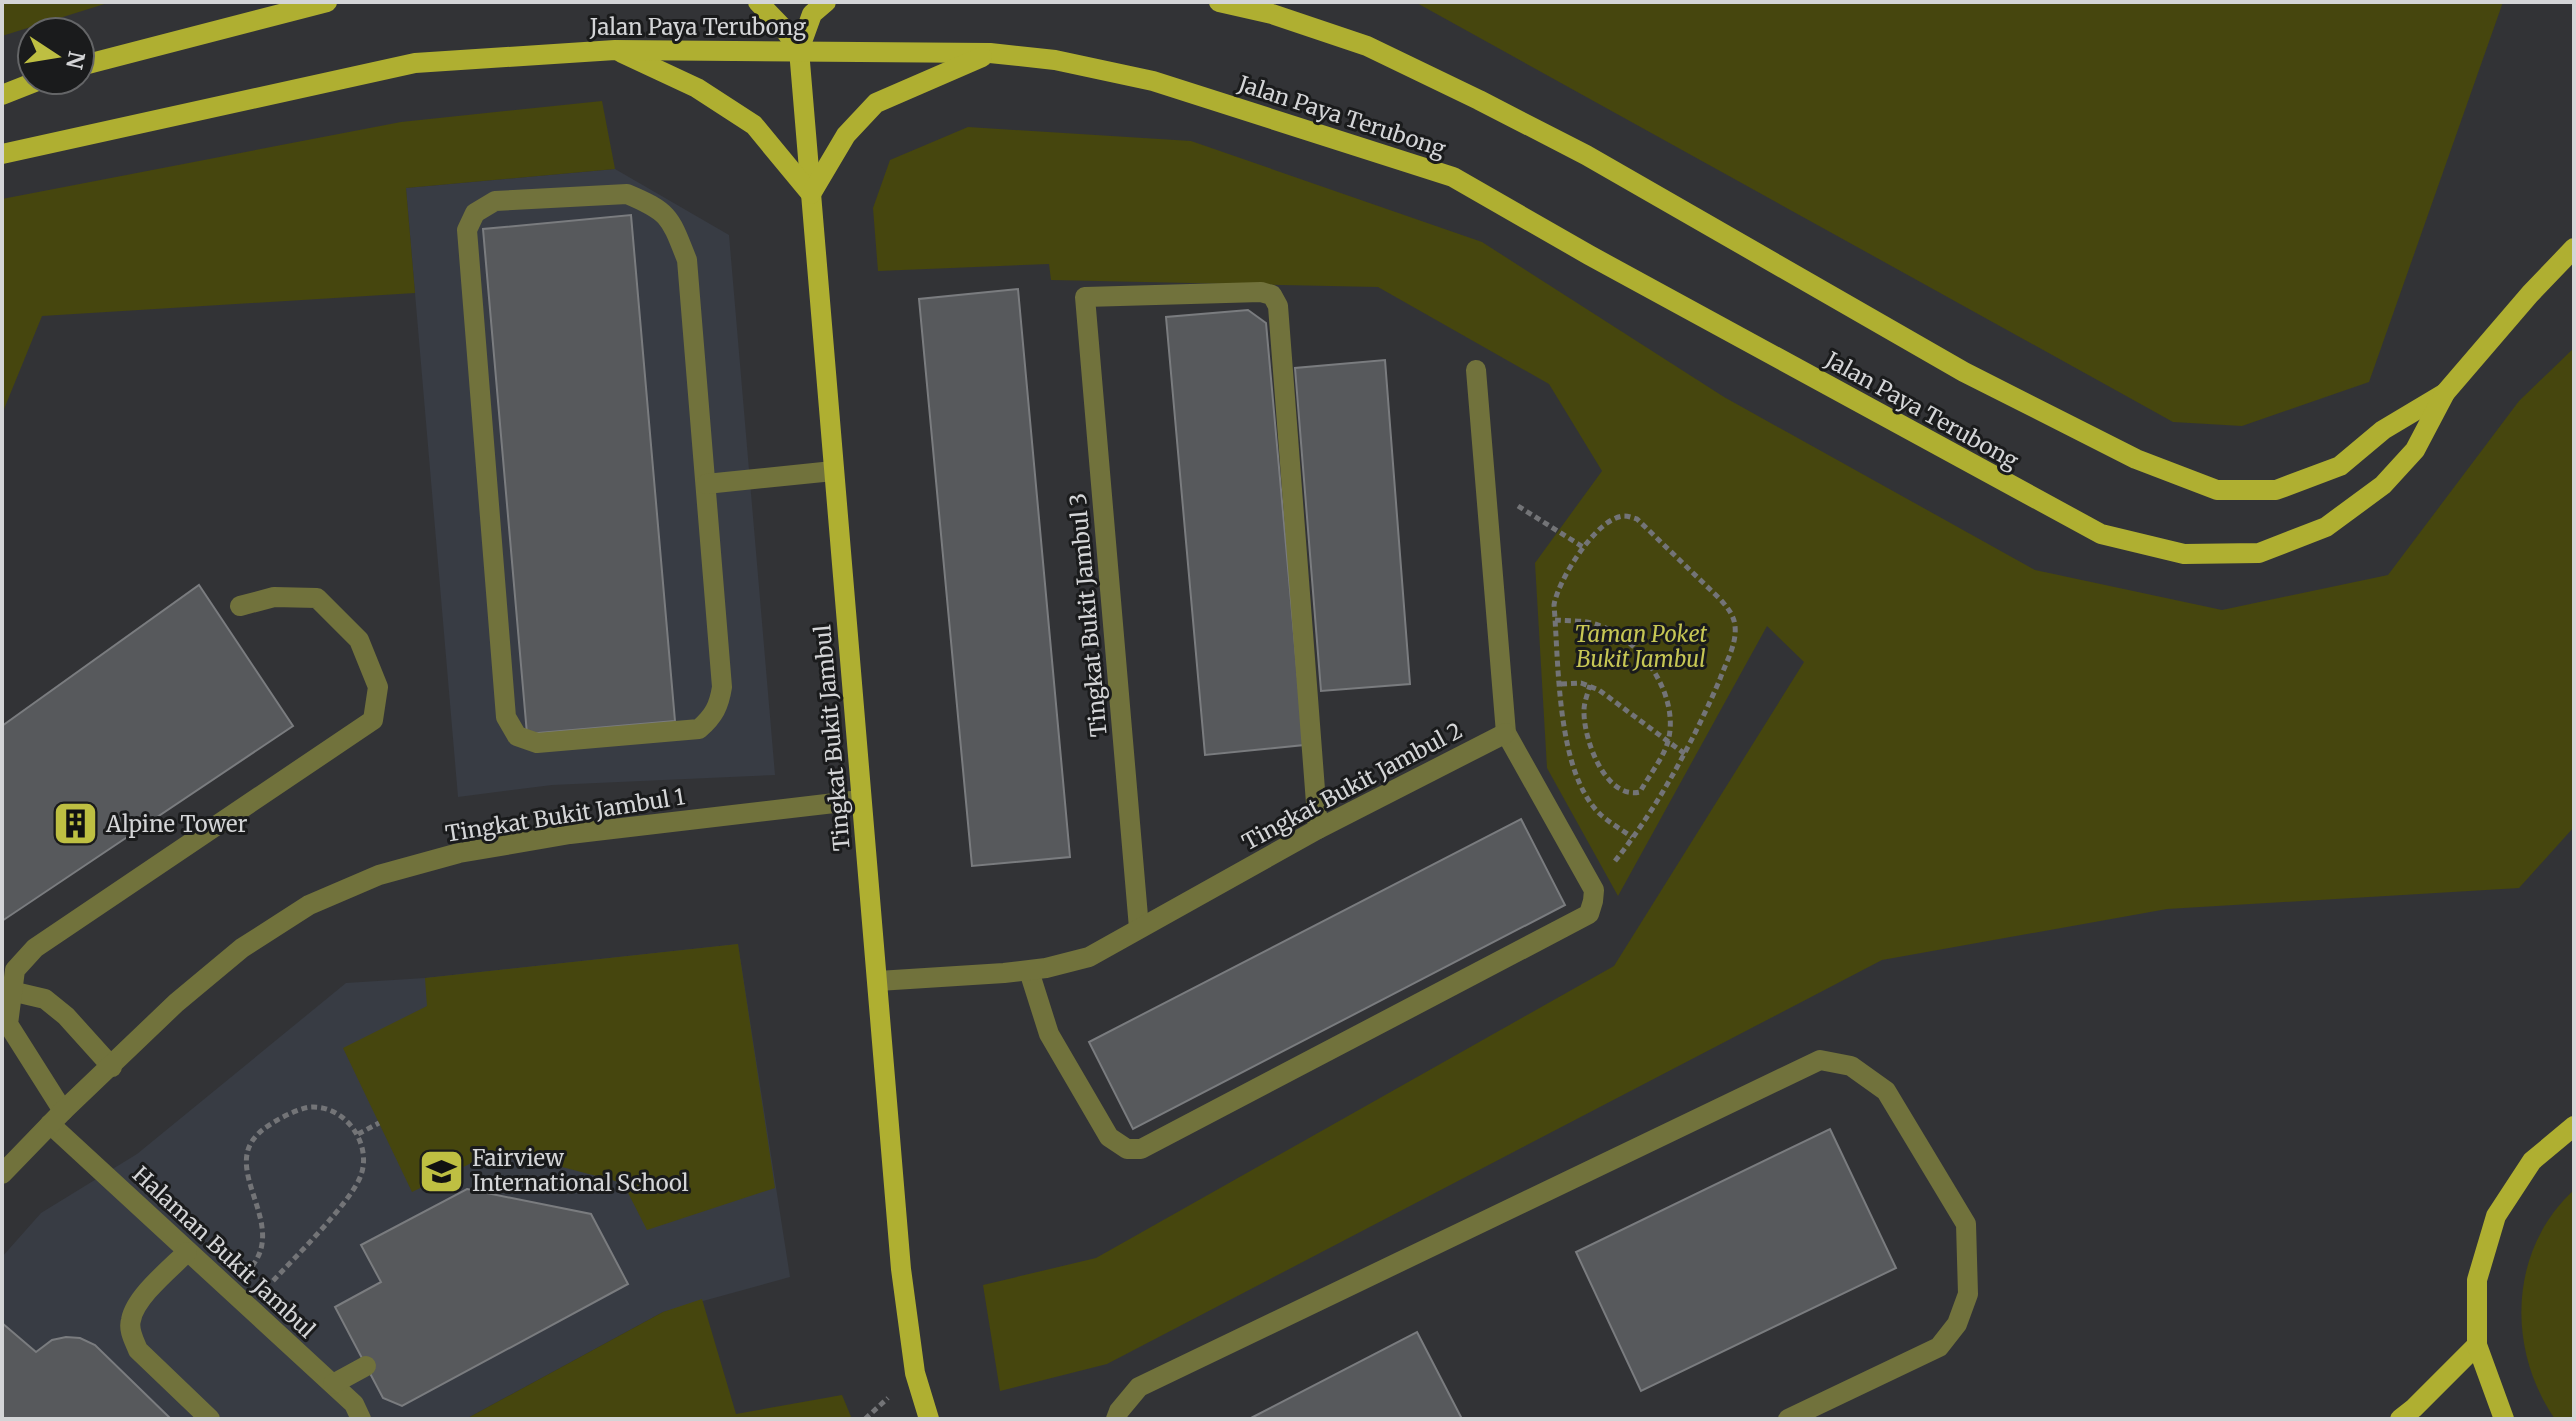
<svg xmlns="http://www.w3.org/2000/svg" width="2576" height="1421" font-family="Merriweather,serif">
<rect width="100%" height="100%" fill="#323336"/>
<g fill="#383c44">
<path d="M 615,169 L 729,235 L 775,775 L 552,785 L 458,797 L 406,188 Z"/>
<path d="M 738,944 L 790,1277 L 663,1312 L 466,1419 L 2,1419 L 2,1257 L 41,1213 L 137,1154 L 346,983 L 425,978 Z"/>
</g>
<g fill="#46460e">
<path d="M 2,2 L 111,2 L 2,36 Z"/>
<path d="M 1415,2 L 2503,2 L 2369,382 L 2242,426 L 2173,422 Z"/>
<path d="M 602,101 L 615,169 L 406,188 L 415,293 L 42,316 L 2,414 L 2,199 L 401,122 Z"/>
<path d="M 968,127 L 1191,141 L 1482,242 L 1724,397 L 2035,570 L 2222,610 L 2388,575 L 2519,401 L 2574,348 L 2574,827 L 2519,888 L 2167,909 L 1882,960 L 1107,1364 L 1000,1391 L 983,1285 L 1096,1258 L 1614,966 L 1804,662 L 1767,626 L 1618,896 L 1547,768 L 1535,563 L 1602,471 L 1549,384 L 1378,287 L 1051,280 L 1049,264 L 878,271 L 873,208 L 890,160 Z"/>
<path d="M 738,944 L 775,1188 L 647,1230 L 623,1183 L 498,1150 L 412,1192 L 343,1048 L 427,1006 L 425,978 Z"/>
<path d="M 2574,1190 L 2574,1419 L 2555,1419 C 2506,1349 2509,1249 2574,1190 Z"/>
<path d="M 702,1299 L 736,1414 L 842,1395 L 852,1419 L 466,1419 L 663,1312 Z"/>
</g>
<g fill="#57595c" stroke="#7a7c7f" stroke-width="2">
<path d="M 631,215 L 675,721 L 527,734 L 483,229 Z"/>
<path d="M 1018,289 L 1070,857 L 972,866 L 919,299 Z"/>
<path d="M 1248,310 L 1266,323 L 1304,745 L 1205,755 L 1166,317 Z"/>
<path d="M 1385,360 L 1410,684 L 1321,691 L 1295,368 Z"/>
<path d="M 199,585 L 293,726 L 2,921 L 2,726 Z"/>
<path d="M 1521,819 L 1565,905 L 1133,1129 L 1089,1042 Z"/>
<path d="M 1830,1129 L 1896,1268 L 1641,1391 L 1576,1252 Z"/>
<path d="M 467,1189 L 591,1214 L 628,1284 L 402,1406 L 383,1398 L 335,1307 L 381,1282 L 361,1245 Z"/>
<path d="M 2,1323 L 36,1352 L 52,1340 L 66,1337 L 80,1338 L 95,1345 L 171,1419 L 2,1419 Z"/>
<path d="M 1417,1332 L 1462,1419 L 1249,1419 Z"/>
</g>
<g fill="none" stroke-linecap="round" stroke-linejoin="round">
<g stroke="#737477" stroke-width="5" stroke-dasharray="6 4" stroke-linecap="butt">
<path d="M 1518,506 L 1583,547"/>
<path d="M 1555,620 C 1569,621 1585,620 1598,625 C 1640,638 1678,693 1669,737 C 1666,755 1649,775 1640,792 C 1605,800 1583,738 1584,710 C 1584,702 1588,693 1590,685"/>
<path d="M 1561,684 L 1581,683 L 1599,690 L 1685,754"/>
<path d="M 1615,861 C 1657,809 1694,740 1720,679 C 1726,662 1737,644 1735,626 C 1734,615 1727,607 1720,599 L 1637,519 C 1633,518 1629,516 1624,516 C 1597,517 1558,580 1554,605 C 1559,664 1556,773 1601,815 C 1610,823 1622,830 1632,837"/>
<path d="M 358,1134 L 379,1123"/>
<path d="M 252,1266 C 287,1223 221,1170 258,1134 C 267,1124 299,1107 312,1107 C 346,1106 372,1144 361,1175 C 351,1203 293,1259 271,1283"/>
<path d="M 865,1419 L 888,1398"/>
</g>
<g stroke="#71723c" stroke-width="20">
<path d="M 627,194 C 670,212 670,217 687,260 L 722,687 C 719,706 714,716 699,729 L 537,743 L 517,736 L 506,717 L 467,230 L 475,213 L 495,201 Z"/>
<path d="M 706,484 L 833,471"/>
<path d="M 1139,928 L 1085,297 L 1261,292 L 1272,295 L 1278,306 L 1318,829"/>
<path d="M 1029,971 L 1049,1034 L 1109,1137 L 1127,1149 L 1141,1149 L 1589,914 L 1593,901 L 1594,890 L 1506,733 L 1476,370"/>
<path d="M 878,981 L 1004,973 L 1046,968 L 1089,957 L 1318,829 L 1506,733"/>
<path d="M 11,991 L 45,999 L 66,1016 L 112,1067"/>
<path d="M 63,1111 L 8,1024 L 15,970 L 35,948 L 373,720 L 378,687 L 359,640 L 317,598 L 274,597 L 240,606"/>
<path d="M 50,1124 L 354,1404 L 361,1419"/>
<path d="M 2,1174 L 63,1111 L 176,1003 L 242,948 L 309,905 L 379,875 L 459,853 L 570,834 L 860,800"/>
<path d="M 187,1252 C 170,1269 135,1297 131,1320 C 128,1330 134,1340 138,1350 L 210,1419"/>
<path d="M 333,1384 L 366,1366"/>
<path d="M 1116,1419 L 1119,1411 L 1139,1387 L 1820,1060 L 1851,1066 L 1886,1091 L 1966,1224 L 1968,1294 L 1957,1324 L 1939,1347 L 1788,1419"/>
</g>
<g stroke="#afaf31" stroke-width="20">
<path d="M 758,2 L 784,29 L 799,50"/>
<path d="M 826,2 L 812,14 L 799,50 L 901,1269 L 915,1373 L 929,1419"/>
<path d="M 1219,2 L 1272,14 L 1367,46 L 1479,100 L 1586,155 L 1964,372 L 2136,459 L 2217,490 L 2276,490 L 2340,466 L 2383,430 L 2445,393"/>
<path d="M 622,53 L 697,88 L 754,125 L 811,194"/>
<path d="M 80,66 L 327,2"/>
<path d="M 2,95 L 40,80"/>
<path d="M 2,154 L 415,63 L 615,50 L 990,53 L 1055,60 L 1153,81 L 1453,177 L 1589,255 L 2101,534 L 2184,554 L 2259,553 L 2326,527 L 2383,485 L 2415,450 L 2445,393 L 2530,294 L 2574,248"/>
<path d="M 811,194 L 846,135 L 876,103 L 982,57"/>
<path d="M 2400,1419 L 2414,1408 L 2477,1345"/>
<path d="M 2504,1419 L 2477,1345 L 2477,1280 L 2496,1216 L 2532,1161 L 2574,1126"/>
</g>
</g>
<defs>
<symbol id="building-square" viewBox="-11 -11 22 22"><rect x="-9" y="-9" width="18" height="18" rx="4" fill="#bebf42" stroke="#1a1b1c"/><path d="M-4-6H4V6H1V3H-1V6H-4ZM-2.5-4.3h1.7v1.8h-1.7ZM.8-4.3h1.7v1.8H.8ZM-2.5-1h1.7V.8h-1.7ZM.8-1h1.7V.8H.8Z" fill="#111"/></symbol>
<symbol id="school-square" viewBox="-11 -11 22 22"><rect x="-9" y="-9" width="18" height="18" rx="4" fill="#bebf42" stroke="#1a1b1c"/><path d="M0-5L7-2L0 1L-7-2ZM-4 1L0 2.5L4 1V4Q0 6-4 4Z" fill="#111"/></symbol>
</defs>
<g fill-rule="evenodd">
<use href="#building-square" x="50" y="798" width="51" height="51"/>
<use href="#school-square" x="416" y="1146" width="51" height="51"/>
</g>
<g text-anchor="middle" dominant-baseline="central" stroke-width="6" stroke-linejoin="round" paint-order="stroke">
<g font-size="22" fill="#d4d5d7" stroke="#1a1b1c">
<text x="698" y="27">Jalan Paya Terubong</text>
<text transform="translate(1342 116) rotate(18)">Jalan Paya Terubong</text>
<text transform="translate(1922 410) rotate(29)">Jalan Paya Terubong</text>
<text transform="translate(1088 615) rotate(-95)">Tingkat Bukit Jambul 3</text>
<text transform="translate(832 738) rotate(-95)">Tingkat Bukit Jambul</text>
<text transform="translate(1352 786) rotate(-28)">Tingkat Bukit Jambul 2</text>
<text transform="translate(565 815) rotate(-9)">Tingkat Bukit Jambul 1</text>
<text transform="translate(224 1252) rotate(43)">Halaman Bukit Jambul</text>
</g>
<g font-size="22" font-style="italic" fill="#c7c754" stroke="#1a1b1c">
<text x="1641" y="634">Taman Poket<tspan x="1641" dy="25">Bukit Jambul</tspan></text>
</g>
<g font-size="22" fill="#d4d5d7" stroke="#1a1b1c" text-anchor="start">
<text x="106" y="824">Alpine Tower</text>
<text x="472" y="1158">Fairview<tspan x="472" dy="25">International School</tspan></text>
</g>
</g>
<rect width="2576" height="1421" fill="none" stroke="#d4d5d7" stroke-width="8"/>
<g transform="translate(56 56) rotate(102)"><circle r="38" fill="#1a1b1c" stroke="#646567" stroke-width="2"/>
<path d="M0-6L14 30L0 20L-14 30Z" fill="#bebf42"/>
<text y="-12" font-size="22" font-weight="bold" text-anchor="middle" fill="#d4d5d7">N</text>
</g>
</svg>
